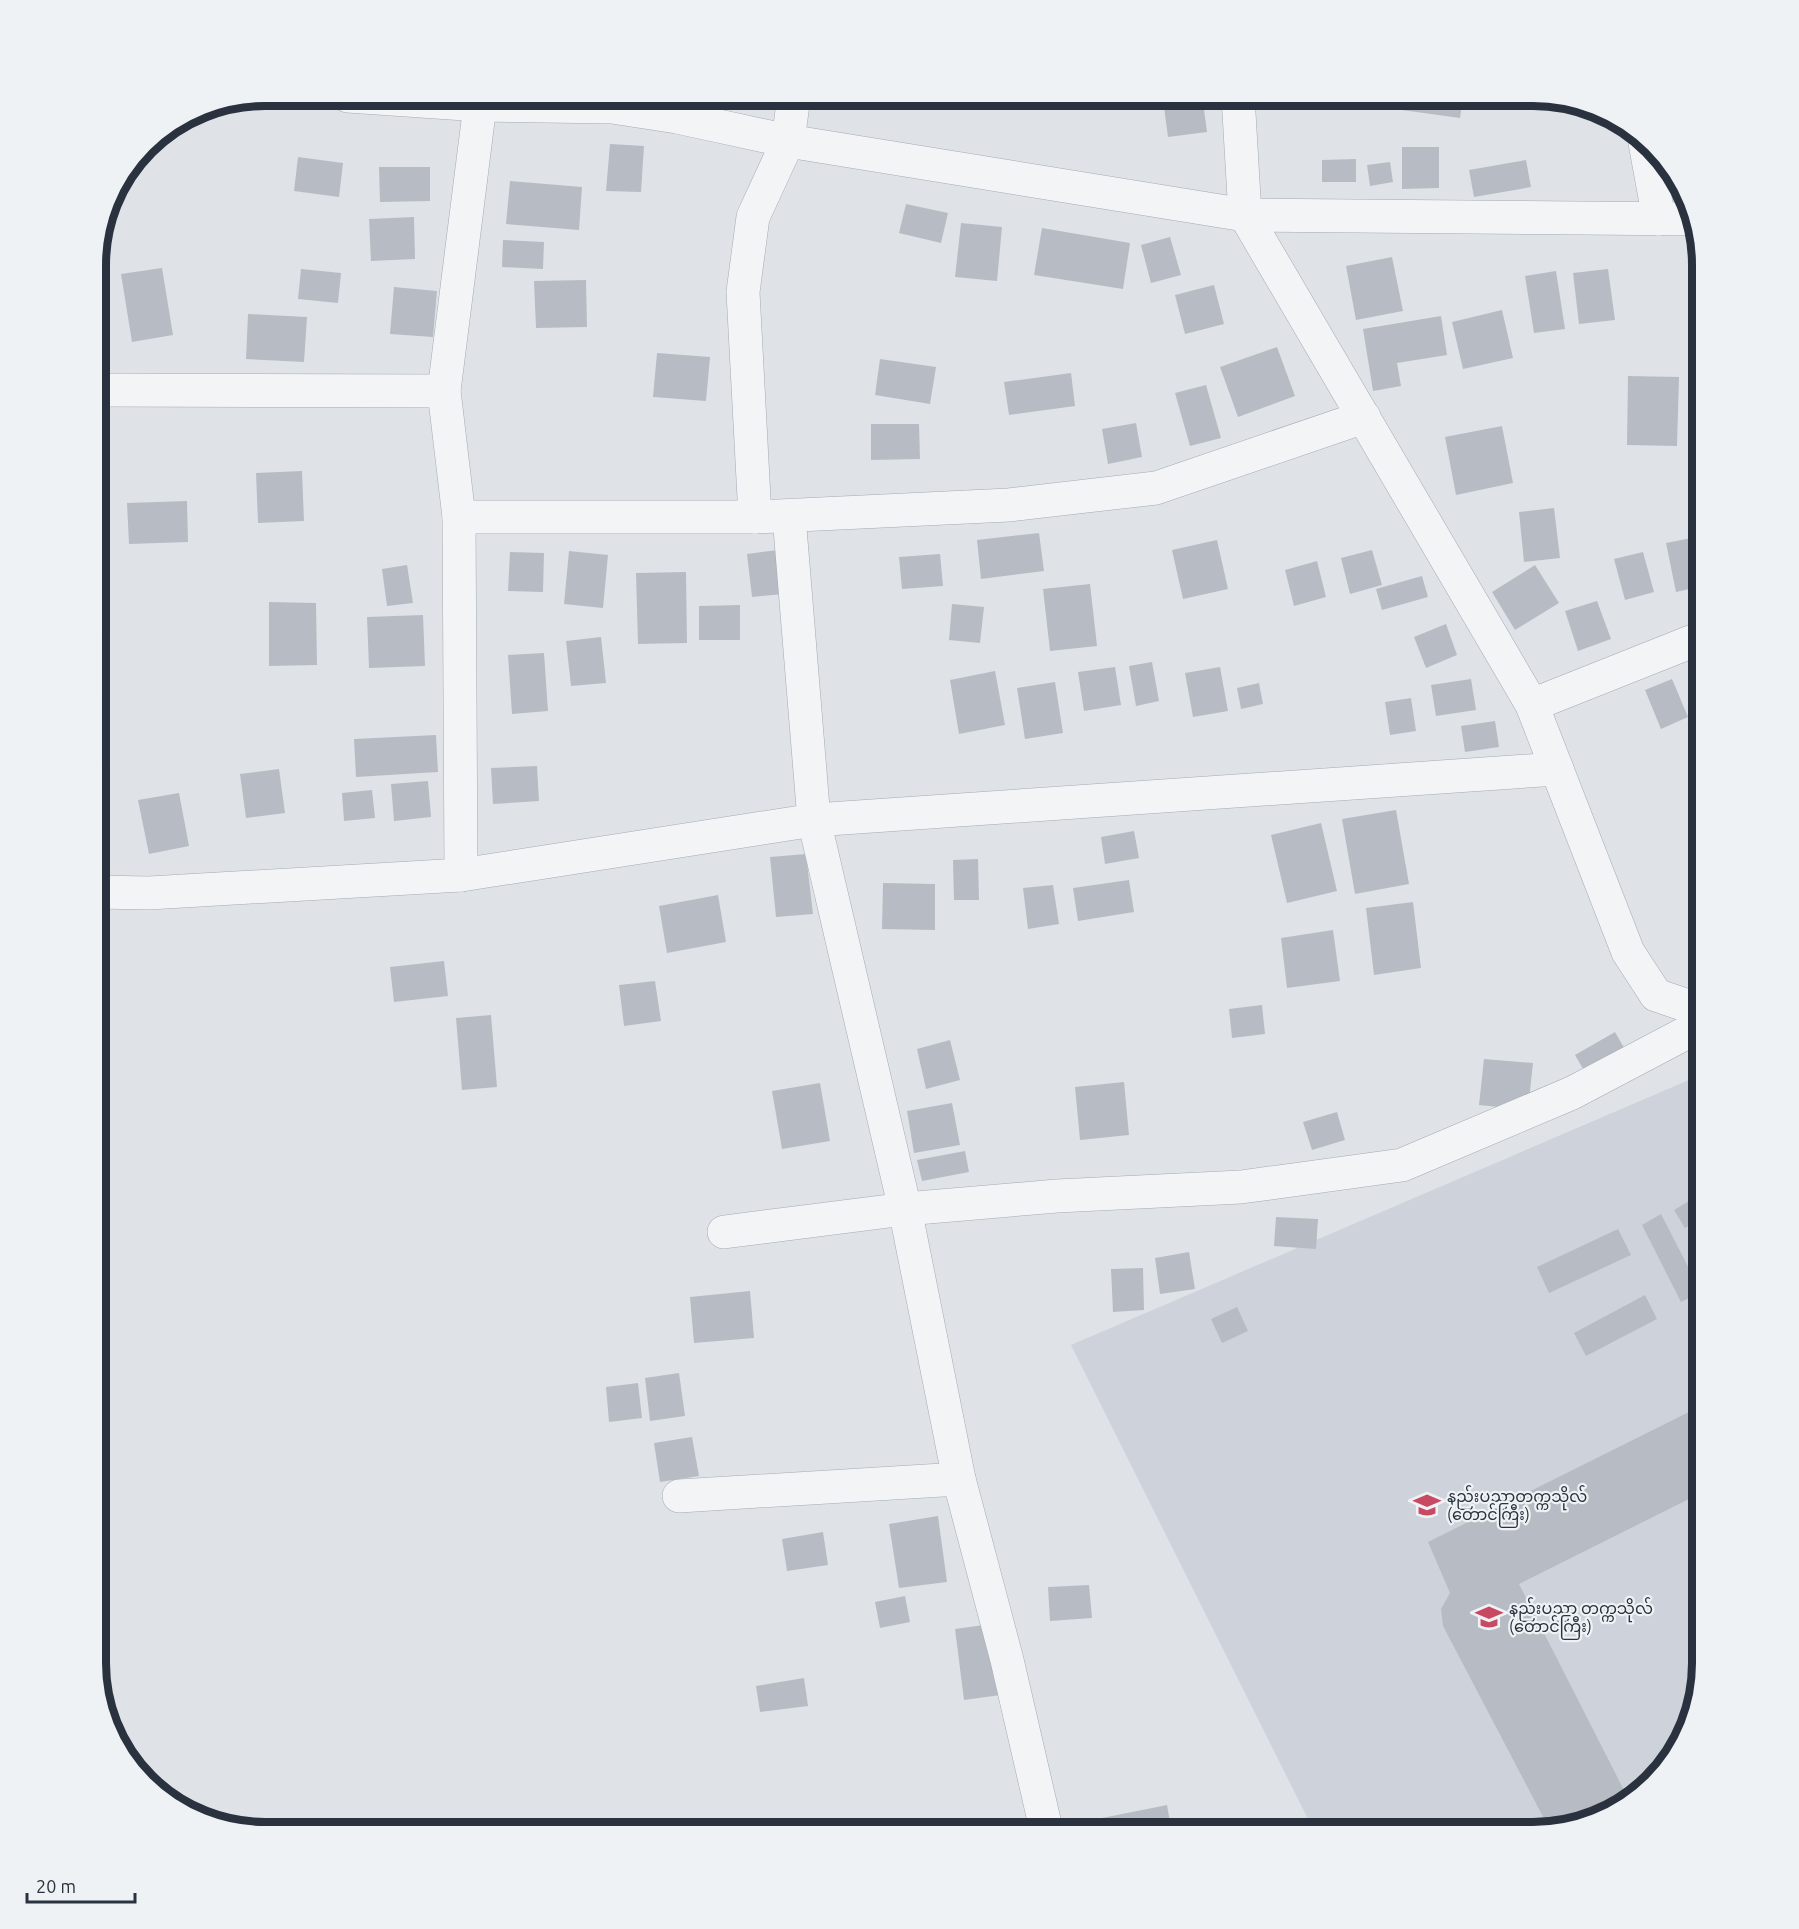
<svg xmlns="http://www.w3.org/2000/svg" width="1799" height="1929" font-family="Ubuntu,'Noto Sans Myanmar',sans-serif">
<rect width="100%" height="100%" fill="#dfe3e8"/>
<path fill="#ced2da" d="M 1703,1074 L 1703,1664 L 1686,1738 L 1637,1798 L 1589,1824 L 1534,1833 L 1315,1833 L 1071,1345 Z"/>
<g fill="#b7bcc4">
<path d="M 1382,96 L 1463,96 L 1460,118 L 1380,107 Z"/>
<path d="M 1203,102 L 1207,132 L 1168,137 L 1164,107 Z"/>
<path d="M 610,144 L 644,146 L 641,192 L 606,191 Z"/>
<path d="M 1402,147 L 1439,147 L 1439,188 L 1402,189 Z"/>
<path d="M 298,157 L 343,163 L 339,197 L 294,191 Z"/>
<path d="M 1356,159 L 1356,182 L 1322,182 L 1322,160 Z"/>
<path d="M 1526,160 L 1531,187 L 1474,197 L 1469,170 Z"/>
<path d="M 1390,162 L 1393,182 L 1370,186 L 1367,165 Z"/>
<path d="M 379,167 L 430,167 L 430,201 L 380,202 Z"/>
<path d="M 510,181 L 582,187 L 579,230 L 506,224 Z"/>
<path d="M 906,204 L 948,213 L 941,243 L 899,233 Z"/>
<path d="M 414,217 L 415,259 L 371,261 L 369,219 Z"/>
<path d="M 961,223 L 1002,227 L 997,281 L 955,277 Z"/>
<path d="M 1042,228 L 1130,243 L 1123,289 L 1034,275 Z"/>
<path d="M 1170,237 L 1181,275 L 1151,283 L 1141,245 Z"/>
<path d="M 503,240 L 544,242 L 543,269 L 502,267 Z"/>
<path d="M 1392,257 L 1403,311 L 1356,320 L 1346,266 Z"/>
<path d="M 162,268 L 173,335 L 132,342 L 121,274 Z"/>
<path d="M 301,269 L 341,273 L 338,303 L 298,299 Z"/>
<path d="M 1608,269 L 1615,320 L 1579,324 L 1573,273 Z"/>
<path d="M 1556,271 L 1565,329 L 1534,333 L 1525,276 Z"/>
<path d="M 586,280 L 587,327 L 536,328 L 534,281 Z"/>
<path d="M 1214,285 L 1224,324 L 1185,334 L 1175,295 Z"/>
<path d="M 394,287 L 437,291 L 433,337 L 390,334 Z"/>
<path d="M 1502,310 L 1513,358 L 1463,369 L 1452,322 Z"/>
<path d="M 248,314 L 307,317 L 304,362 L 246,359 Z"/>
<path d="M 1441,316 L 1447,355 L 1397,363 L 1401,386 L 1373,391 L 1363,329 Z"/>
<path d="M 1277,347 L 1295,396 L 1238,417 L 1220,367 Z"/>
<path d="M 657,353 L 710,357 L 706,401 L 653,397 Z"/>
<path d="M 880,359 L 936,367 L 930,404 L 875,395 Z"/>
<path d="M 1071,373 L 1075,406 L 1009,415 L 1004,382 Z"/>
<path d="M 1628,376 L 1679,377 L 1677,446 L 1627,445 Z"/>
<path d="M 1206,385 L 1221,438 L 1190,446 L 1175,393 Z"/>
<path d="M 1136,423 L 1142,457 L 1108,464 L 1102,429 Z"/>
<path d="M 871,424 L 919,424 L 920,459 L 871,460 Z"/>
<path d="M 1502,426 L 1513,483 L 1456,495 L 1445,437 Z"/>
<path d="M 302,471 L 304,521 L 258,523 L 256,473 Z"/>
<path d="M 187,501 L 188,542 L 129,544 L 127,503 Z"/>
<path d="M 1554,508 L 1560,558 L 1524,562 L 1519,512 Z"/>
<path d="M 1039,533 L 1044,571 L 981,579 L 977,540 Z"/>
<path d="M 1702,536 L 1703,586 L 1676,592 L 1666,543 Z"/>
<path d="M 1217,540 L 1228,589 L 1183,599 L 1172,550 Z"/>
<path d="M 778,550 L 783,594 L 752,597 L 747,554 Z"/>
<path d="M 1372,550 L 1382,585 L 1350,594 L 1341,558 Z"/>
<path d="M 569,551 L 608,555 L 603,608 L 564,604 Z"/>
<path d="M 510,552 L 544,553 L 543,592 L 508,591 Z"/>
<path d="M 1643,552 L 1654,592 L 1625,600 L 1614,559 Z"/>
<path d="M 940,554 L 943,586 L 902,589 L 899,557 Z"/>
<path d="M 1317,561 L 1326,597 L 1294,606 L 1285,570 Z"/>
<path d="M 407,565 L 413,603 L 387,606 L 382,569 Z"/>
<path d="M 1535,565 L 1559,603 L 1515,630 L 1492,592 Z"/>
<path d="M 686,572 L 687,643 L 638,644 L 636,573 Z"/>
<path d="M 1422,576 L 1428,597 L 1382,610 L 1376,589 Z"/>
<path d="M 1090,584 L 1097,646 L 1050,651 L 1043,589 Z"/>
<path d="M 1597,601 L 1611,639 L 1578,651 L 1565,611 Z"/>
<path d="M 269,602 L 316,603 L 317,665 L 269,666 Z"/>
<path d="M 952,604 L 984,607 L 980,643 L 949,640 Z"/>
<path d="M 740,605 L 740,640 L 699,640 L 699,606 Z"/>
<path d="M 423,615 L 425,666 L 369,668 L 367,617 Z"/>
<path d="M 1446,624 L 1457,655 L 1426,668 L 1414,637 Z"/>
<path d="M 601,637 L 606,683 L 571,686 L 566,641 Z"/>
<path d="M 544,653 L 548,711 L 512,714 L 508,655 Z"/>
<path d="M 1152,662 L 1159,701 L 1136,706 L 1129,666 Z"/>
<path d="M 1703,662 L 1703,704 L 1688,668 Z"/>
<path d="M 1115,667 L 1121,705 L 1084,711 L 1078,672 Z"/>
<path d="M 1220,667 L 1228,711 L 1193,717 L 1185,673 Z"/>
<path d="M 995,671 L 1005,725 L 959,734 L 950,680 Z"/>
<path d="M 1471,679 L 1476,710 L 1436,716 L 1431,685 Z"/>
<path d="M 1672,679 L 1688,717 L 1661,729 L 1645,690 Z"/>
<path d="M 1055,682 L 1063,733 L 1025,739 L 1017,688 Z"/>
<path d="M 1259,683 L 1263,704 L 1241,709 L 1237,688 Z"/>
<path d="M 1411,698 L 1416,731 L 1390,735 L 1385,702 Z"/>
<path d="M 1495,721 L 1499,747 L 1465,752 L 1461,726 Z"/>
<path d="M 436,735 L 438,772 L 356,777 L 354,739 Z"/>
<path d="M 537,766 L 539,801 L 493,804 L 491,768 Z"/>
<path d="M 279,769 L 285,813 L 246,818 L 240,774 Z"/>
<path d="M 428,781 L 431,817 L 394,821 L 391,784 Z"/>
<path d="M 372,790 L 375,818 L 344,821 L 342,793 Z"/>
<path d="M 179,793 L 189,846 L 149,854 L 138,800 Z"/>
<path d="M 1396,810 L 1409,884 L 1355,894 L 1342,819 Z"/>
<path d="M 1321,823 L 1337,891 L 1287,903 L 1271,835 Z"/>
<path d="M 1134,831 L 1139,858 L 1105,864 L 1101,837 Z"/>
<path d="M 806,854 L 813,914 L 776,917 L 770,857 Z"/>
<path d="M 978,859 L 979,900 L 954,900 L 953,860 Z"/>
<path d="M 1129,880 L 1134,912 L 1078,921 L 1073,888 Z"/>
<path d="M 883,883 L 935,884 L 935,930 L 882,929 Z"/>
<path d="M 1053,885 L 1059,924 L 1028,929 L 1023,888 Z"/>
<path d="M 718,895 L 726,942 L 667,953 L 659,906 Z"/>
<path d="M 1413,902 L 1421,968 L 1374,975 L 1366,908 Z"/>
<path d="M 1333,930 L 1340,981 L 1287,988 L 1281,938 Z"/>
<path d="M 444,961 L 448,996 L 394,1002 L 390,967 Z"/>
<path d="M 655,981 L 661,1021 L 624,1026 L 619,985 Z"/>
<path d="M 1262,1005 L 1265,1034 L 1232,1038 L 1229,1009 Z"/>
<path d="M 491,1015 L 497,1087 L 462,1090 L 456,1018 Z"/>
<path d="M 1615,1032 L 1630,1058 L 1590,1081 L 1575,1055 Z"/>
<path d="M 950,1040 L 960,1080 L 926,1089 L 917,1049 Z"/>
<path d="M 1484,1059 L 1533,1063 L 1528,1110 L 1479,1105 Z"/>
<path d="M 1124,1082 L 1129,1135 L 1080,1140 L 1075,1087 Z"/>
<path d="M 820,1083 L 830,1141 L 782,1149 L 772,1091 Z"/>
<path d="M 952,1103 L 960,1145 L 914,1153 L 907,1111 Z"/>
<path d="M 1337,1112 L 1345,1140 L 1312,1150 L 1303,1122 Z"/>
<path d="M 965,1151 L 969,1172 L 922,1181 L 917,1160 Z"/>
<path d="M 1703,1193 L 1703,1217 L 1685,1228 L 1674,1210 Z"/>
<path d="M 1661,1214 L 1701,1292 L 1681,1302 L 1642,1225 Z"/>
<path d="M 1276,1217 L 1318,1219 L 1316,1249 L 1274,1246 Z"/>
<path d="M 1703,1225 L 1703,1256 L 1690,1232 Z"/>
<path d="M 1618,1229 L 1631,1255 L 1549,1293 L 1537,1267 Z"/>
<path d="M 1189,1252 L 1195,1289 L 1160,1294 L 1155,1258 Z"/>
<path d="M 1143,1268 L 1144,1310 L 1113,1312 L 1111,1269 Z"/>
<path d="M 750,1291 L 754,1338 L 694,1343 L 690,1297 Z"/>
<path d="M 1645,1295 L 1657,1319 L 1586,1356 L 1574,1333 Z"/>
<path d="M 1237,1307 L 1248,1331 L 1222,1343 L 1211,1319 Z"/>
<path d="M 679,1373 L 685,1416 L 650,1421 L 645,1378 Z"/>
<path d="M 638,1383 L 642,1418 L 609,1422 L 606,1387 Z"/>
<path d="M 1703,1405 L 1703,1492 L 1519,1584 L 1630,1802 L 1589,1824 L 1550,1830 L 1443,1626 L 1441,1609 L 1450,1593 L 1428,1542 Z"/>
<path d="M 692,1437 L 699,1476 L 660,1482 L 654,1443 Z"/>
<path d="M 938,1516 L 947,1582 L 899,1588 L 889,1524 Z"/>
<path d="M 823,1532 L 828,1565 L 787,1571 L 782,1539 Z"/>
<path d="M 1089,1585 L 1092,1618 L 1050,1621 L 1048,1587 Z"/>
<path d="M 905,1596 L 910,1622 L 880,1628 L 875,1602 Z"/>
<path d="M 991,1624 L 1001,1695 L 964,1700 L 955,1629 Z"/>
<path d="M 804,1678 L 808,1706 L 760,1712 L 756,1686 Z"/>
<path d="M 1167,1805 L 1172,1833 L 1094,1833 L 1092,1820 Z"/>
<path d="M 1272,1822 L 1275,1833 L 1224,1833 L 1224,1832 Z"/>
</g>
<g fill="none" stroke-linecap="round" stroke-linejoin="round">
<defs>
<g id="minor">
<path d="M 348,96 L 480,105 L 612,107 L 677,117 L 788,141 L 1245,215 L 1695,219"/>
<path d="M 1238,96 L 1245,215 L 1532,705 L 1628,952 L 1656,995 L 1703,1011"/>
<path d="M 1645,143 L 1659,219"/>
<path d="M 96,390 L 444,391"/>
<path d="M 789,516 L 814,820 L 905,1209 L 959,1479 L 1007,1660 L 1047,1833"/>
<path d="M 459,517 L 755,517 L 1009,505 L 1156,488 L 1364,417"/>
<path d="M 755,517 L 743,292 L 753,217 L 788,141 L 794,96"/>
<path d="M 1532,705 L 1703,637"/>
<path d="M 461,875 L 459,517 L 444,391 L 480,105"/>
<path d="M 96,892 L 149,893 L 461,875 L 814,820 L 1557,769"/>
<path d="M 724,1232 L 905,1209 L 1057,1196 L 1241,1187 L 1402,1165 L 1572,1093 L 1703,1024"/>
<path d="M 679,1496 L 959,1479"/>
</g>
</defs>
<use href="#minor" stroke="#a5aab2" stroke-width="34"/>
<use href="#minor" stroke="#f2f4f6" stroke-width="33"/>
</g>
<defs>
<symbol id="university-bare" viewBox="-9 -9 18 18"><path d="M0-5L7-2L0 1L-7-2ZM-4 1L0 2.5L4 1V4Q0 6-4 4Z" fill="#c74a62" stroke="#eff2f5" stroke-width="2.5" paint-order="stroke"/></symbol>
</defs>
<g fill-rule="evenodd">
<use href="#university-bare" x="1408" y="1486" width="38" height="38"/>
<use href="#university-bare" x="1470" y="1598" width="38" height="38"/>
</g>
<g text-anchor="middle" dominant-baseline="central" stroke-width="4.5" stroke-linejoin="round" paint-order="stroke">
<g font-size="16" fill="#29323e" stroke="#eff2f5" text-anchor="start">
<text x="1447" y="1496">နည်းပညာတက္ကသိုလ်<tspan x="1447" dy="18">(တောင်ကြီး)</tspan></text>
<text x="1509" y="1608">နည်းပညာ တက္ကသိုလ်<tspan x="1509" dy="18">(တောင်ကြီး)</tspan></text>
</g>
</g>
<path d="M0 0H1799V1929H0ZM265 106H1533A159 159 0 0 1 1692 265V1663A159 159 0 0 1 1533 1822H265A159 159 0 0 1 106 1663V265A159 159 0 0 1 265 106Z" fill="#eff2f5" fill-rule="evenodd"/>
<path fill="none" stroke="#29323e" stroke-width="8" d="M265 106H1533A159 159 0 0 1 1692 265V1663A159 159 0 0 1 1533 1822H265A159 159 0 0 1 106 1663V265A159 159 0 0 1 265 106Z"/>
<path d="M27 1893v9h108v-9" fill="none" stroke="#29323e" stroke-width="3"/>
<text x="36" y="1893" font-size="18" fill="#29323e" stroke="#eff2f5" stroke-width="4.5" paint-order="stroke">20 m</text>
</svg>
